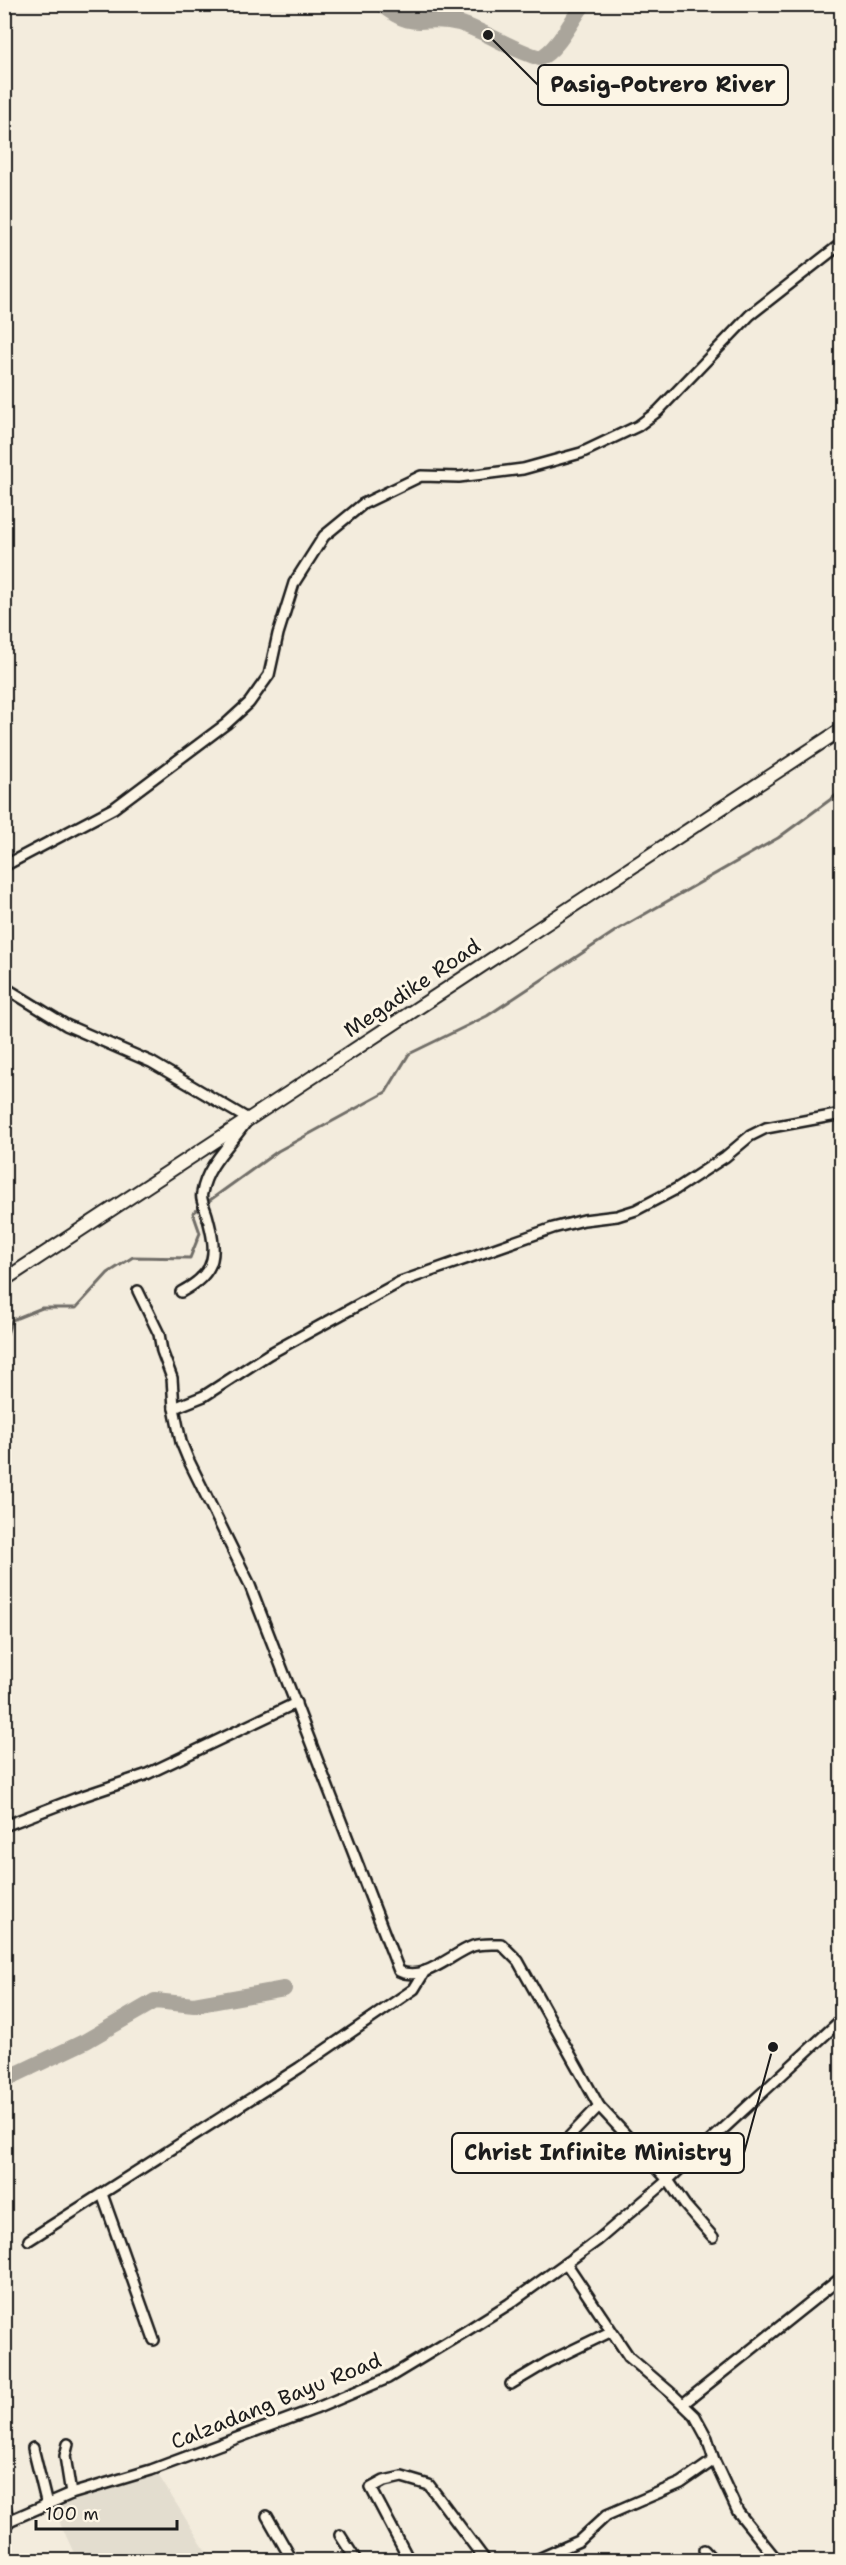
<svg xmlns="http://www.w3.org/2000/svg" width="846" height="2565" font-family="'Shantell Sans',sans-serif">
<rect width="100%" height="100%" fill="#f3ecdd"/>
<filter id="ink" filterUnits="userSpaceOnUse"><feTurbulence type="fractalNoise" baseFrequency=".0167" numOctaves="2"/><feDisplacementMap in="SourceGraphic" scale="12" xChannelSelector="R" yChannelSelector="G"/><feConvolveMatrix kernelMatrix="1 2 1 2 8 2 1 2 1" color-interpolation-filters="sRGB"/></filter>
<g filter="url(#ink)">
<path fill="#e3ddcf" d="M 157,2473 L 207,2553 L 192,2560 L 77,2560 L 53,2507 L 88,2494 Z"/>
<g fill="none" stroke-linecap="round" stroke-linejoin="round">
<g stroke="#716e68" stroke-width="3">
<path d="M 206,1203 L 278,1151 L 386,1092 L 409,1054 L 487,1016 L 617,930 L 778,838 L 842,791"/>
<path d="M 4,1342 L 12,1320 L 42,1308 L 76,1308 L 108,1273 L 133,1257 L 190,1258 L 200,1233 L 193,1213 L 201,1207"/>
</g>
<g stroke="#aaa59b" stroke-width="16">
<path d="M 381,4 C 416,34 424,13 459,23 C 487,32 512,50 540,58 C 558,50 571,20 584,4"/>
<path d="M 4,2080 L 86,2041 L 155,2001 L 194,2005 L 284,1989"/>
</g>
<defs>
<g id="minor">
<path d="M 4,866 L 114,808 L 226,724 L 249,703 L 269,675 L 278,634 L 294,583 L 324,536 L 363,504 L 421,476 L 459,477 L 523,469 L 581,453 L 638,426 L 658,411 L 750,315 L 842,243"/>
<path d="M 4,987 L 66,1025 L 151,1062 L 248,1119 C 233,1143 207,1163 202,1193 C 200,1199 205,1208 207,1215 C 217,1252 219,1272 181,1292"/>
<path d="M 138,1291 L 159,1334 L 162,1351 L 172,1378 L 174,1408 L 181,1442 L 188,1459 L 249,1583 L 399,1971 C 423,1983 451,1954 473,1946 C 481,1943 492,1944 501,1944 L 518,1961 L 599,2106 L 668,2180 L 685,2205 L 713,2237"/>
<path d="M 174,1408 L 204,1396 L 269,1354 L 400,1282 L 553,1228 L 584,1220 L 617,1216 L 636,1210 L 676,1189 L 725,1157 L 750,1136 L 766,1128 L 842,1114"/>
<path d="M 4,1826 L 77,1798 L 145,1775 L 296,1703"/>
<path d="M 569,2137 L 599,2106"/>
<path d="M 102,2194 L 154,2340"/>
<path d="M 29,2240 L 299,2068 L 414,1989 L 425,1971"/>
<path d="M 566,2263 L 629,2357 L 671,2393 L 695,2416 L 707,2438 L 714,2460 L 738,2512 L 777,2560"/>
<path d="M 511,2384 L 548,2362 L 610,2332"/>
<path d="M 683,2404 L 842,2277"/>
<path d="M 68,2444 L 65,2456 L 71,2494"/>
<path d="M 33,2448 L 47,2505"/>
<path d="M 4,2503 L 9,2522"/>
<path d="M 267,2516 L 292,2560"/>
<path d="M 4,2523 L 71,2494 L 151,2470 L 315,2409 L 388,2378 L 466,2331 L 509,2304 L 598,2240 L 668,2180 L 842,2019"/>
<path d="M 340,2535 L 356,2560"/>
<path d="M 704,2550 L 713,2560"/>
<path d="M 409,2560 L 371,2488 L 384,2481 L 402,2477 L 429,2485 L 485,2560"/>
<path d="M 536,2560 L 579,2541 L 607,2515 L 681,2483 L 714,2460"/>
</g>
<path id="major" d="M 4,1280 L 842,729"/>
</defs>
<use href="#minor" stroke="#1c1c1c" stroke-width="14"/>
<use href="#major" stroke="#1c1c1c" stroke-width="16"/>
<use href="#minor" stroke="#fcf5e5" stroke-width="9"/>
<use href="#major" stroke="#fcf5e5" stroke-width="12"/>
</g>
</g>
<g text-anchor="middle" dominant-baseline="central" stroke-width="6" stroke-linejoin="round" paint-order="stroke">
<g font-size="21" fill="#1c1c1c" stroke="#fcf5e5">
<text transform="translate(412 988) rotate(-34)">Megadike Road</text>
<text transform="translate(276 2401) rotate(-22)">Calzadang Bayu Road</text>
</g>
</g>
<path fill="none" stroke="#1c1c1c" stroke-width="2" d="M488 35L538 85M773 2047L744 2153"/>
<g fill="#1c1c1c" stroke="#fcf5e5" stroke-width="2">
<circle cx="488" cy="35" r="6"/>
<circle cx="773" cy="2047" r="6"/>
</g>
<g fill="#fcf5e5" stroke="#1c1c1c" stroke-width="2">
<rect x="538" y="65" width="250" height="40" rx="6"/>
<rect x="452" y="2133" width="292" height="40" rx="6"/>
</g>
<g font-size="22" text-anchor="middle" font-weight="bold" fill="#1c1c1c">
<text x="663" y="92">Pasig-Potrero River</text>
<text x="598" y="2160">Christ Infinite Ministry</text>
</g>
<rect width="846" height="2565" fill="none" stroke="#fcf5e5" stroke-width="24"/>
<rect x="12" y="12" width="822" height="2541" fill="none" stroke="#1c1c1c" stroke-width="2" filter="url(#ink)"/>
<path d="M36 2520v9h141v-9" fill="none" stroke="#1c1c1c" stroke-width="3"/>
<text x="45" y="2520" font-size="18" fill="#1c1c1c" stroke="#fcf5e5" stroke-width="4.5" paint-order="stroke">100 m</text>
</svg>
